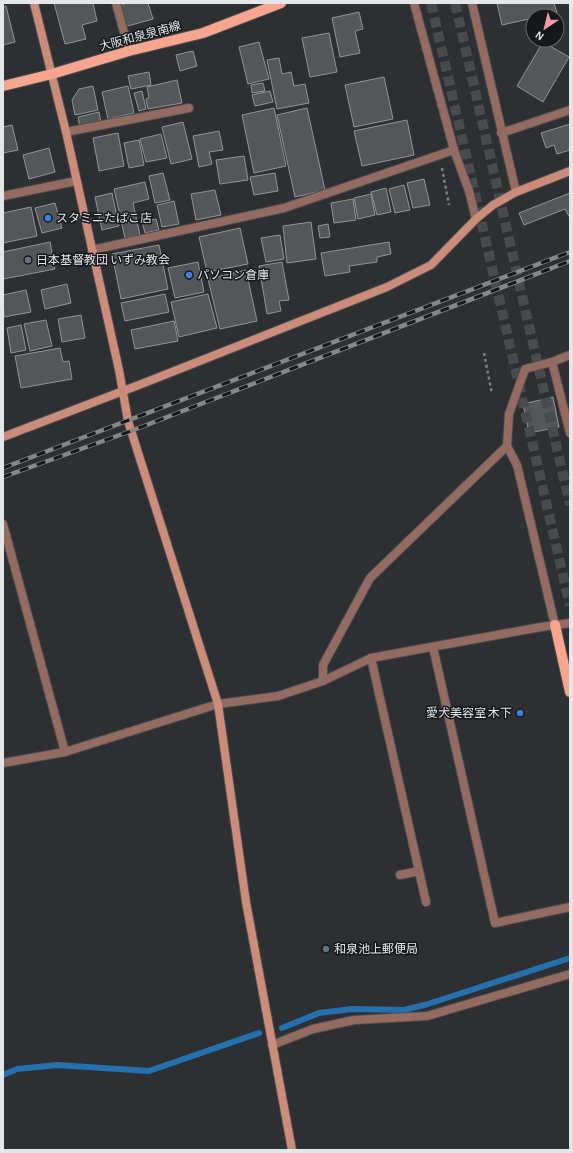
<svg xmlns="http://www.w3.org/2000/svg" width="573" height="1153" font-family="'Alegreya Sans','Noto Sans JP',sans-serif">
<rect width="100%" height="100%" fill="#2d2f32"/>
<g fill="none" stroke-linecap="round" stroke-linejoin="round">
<g stroke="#2471ae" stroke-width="6">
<path d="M 282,1028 L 319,1013 L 352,1009 L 404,1010 L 428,1004 L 570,958"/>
<path d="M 3,1075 L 17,1069 L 57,1065 L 149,1071 L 259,1033"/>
</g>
</g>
<g fill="#545659" stroke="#929598">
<path d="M 54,3 L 93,3 L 97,21 L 82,25 L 86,39 L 65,44 Z"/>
<path d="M 127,3 L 148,3 L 153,19 L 124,27 L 118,6 Z"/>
<path d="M 497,3 L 554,3 L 557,13 L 544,16 L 533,16 L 533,18 L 502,25 Z"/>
<path d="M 6,6 L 15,42 L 3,45 L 3,7 Z"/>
<path d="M 359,12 L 363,29 L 355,31 L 360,53 L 340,57 L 332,18 Z"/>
<path d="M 329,33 L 337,72 L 310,77 L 302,38 Z"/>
<path d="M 259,42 L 269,79 L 248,84 L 239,47 Z"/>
<path d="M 543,42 L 569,57 L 543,102 L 517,86 Z"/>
<path d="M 193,51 L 197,66 L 180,71 L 176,55 Z"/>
<path d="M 279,58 L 282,74 L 291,72 L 294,86 L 305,84 L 309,103 L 277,109 L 267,60 Z"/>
<path d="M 149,72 L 151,85 L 131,89 L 128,76 Z"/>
<path d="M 384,77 L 393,119 L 354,127 L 345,85 Z"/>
<path d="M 177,80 L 182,103 L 148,109 L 146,99 L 149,98 L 147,87 Z"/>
<path d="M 263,83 L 265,91 L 252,93 L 251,85 Z"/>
<path d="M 93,86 L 98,110 L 75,115 L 72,100 L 79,89 Z"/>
<path d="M 128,86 L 134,113 L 108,119 L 102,92 Z"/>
<path d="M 142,91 L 146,109 L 139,111 L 134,93 Z"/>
<path d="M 270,91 L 273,102 L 255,106 L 252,95 Z"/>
<path d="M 274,108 L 286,166 L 254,173 L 242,115 Z"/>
<path d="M 307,108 L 325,190 L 295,197 L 277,115 Z"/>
<path d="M 99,112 L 101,123 L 80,128 L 78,117 Z"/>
<path d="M 407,120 L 414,155 L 362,166 L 354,131 Z"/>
<path d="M 183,122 L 192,159 L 171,164 L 162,127 Z"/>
<path d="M 570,124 L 570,150 L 557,154 L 554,145 L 546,148 L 541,133 Z"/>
<path d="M 12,125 L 18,150 L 3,153 L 3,127 Z"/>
<path d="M 219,131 L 223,150 L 209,152 L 212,164 L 199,167 L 193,136 Z"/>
<path d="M 118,133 L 124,166 L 99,171 L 93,138 Z"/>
<path d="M 161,134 L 167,158 L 146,162 L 140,139 Z"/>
<path d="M 139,140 L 144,165 L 129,168 L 124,143 Z"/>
<path d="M 49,148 L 55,172 L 29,179 L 23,155 Z"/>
<path d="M 244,156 L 248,180 L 220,184 L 216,160 Z"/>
<path d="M 163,173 L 170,200 L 155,203 L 149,176 Z"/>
<path d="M 275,173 L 278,191 L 254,195 L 250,177 Z"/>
<path d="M 424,179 L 430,205 L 413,208 L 407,183 Z"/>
<path d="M 145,182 L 149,199 L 133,203 L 140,235 L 125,238 L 114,189 Z"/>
<path d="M 404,185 L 410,210 L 395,213 L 389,189 Z"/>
<path d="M 386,188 L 391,212 L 377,215 L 371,192 Z"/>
<path d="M 215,190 L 221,215 L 196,220 L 191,194 Z"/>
<path d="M 112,193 L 119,226 L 102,230 L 95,197 Z"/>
<path d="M 570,193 L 570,218 L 565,209 L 524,225 L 519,213 Z"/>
<path d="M 371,194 L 375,215 L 358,219 L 354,198 Z"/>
<path d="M 353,199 L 356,220 L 334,223 L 331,203 Z"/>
<path d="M 174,201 L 179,224 L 162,227 L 157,205 Z"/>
<path d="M 55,203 L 62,228 L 42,233 L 35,208 Z"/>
<path d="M 31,207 L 37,236 L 3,243 L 3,213 Z"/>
<path d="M 156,219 L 159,230 L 145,233 L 142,222 Z"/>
<path d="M 311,222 L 316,259 L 287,263 L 283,226 Z"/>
<path d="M 328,224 L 330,237 L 320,238 L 318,226 Z"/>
<path d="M 240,228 L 248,264 L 207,272 L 199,237 Z"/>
<path d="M 280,235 L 284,259 L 266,262 L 261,238 Z"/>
<path d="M 50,242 L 55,269 L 3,279 L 3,252 Z"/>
<path d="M 389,242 L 391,254 L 377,257 L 377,262 L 349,266 L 350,272 L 325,276 L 321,253 Z"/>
<path d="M 159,245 L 168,289 L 121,299 L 112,254 Z"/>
<path d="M 198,262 L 204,292 L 175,298 L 168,268 Z"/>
<path d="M 282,262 L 289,300 L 279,301 L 281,311 L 267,314 L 259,266 Z"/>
<path d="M 246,270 L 257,321 L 220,329 L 208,279 Z"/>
<path d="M 67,284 L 71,303 L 45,309 L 41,290 Z"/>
<path d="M 26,290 L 31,312 L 4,317 L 3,295 Z"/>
<path d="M 165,294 L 169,312 L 125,321 L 121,303 Z"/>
<path d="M 208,294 L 217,328 L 179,337 L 171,302 Z"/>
<path d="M 81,315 L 85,338 L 62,342 L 58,319 Z"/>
<path d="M 46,320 L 52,346 L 30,351 L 24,324 Z"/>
<path d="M 174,321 L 178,341 L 135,349 L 131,330 Z"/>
<path d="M 21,325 L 26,350 L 11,353 L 7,328 Z"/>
<path d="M 60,348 L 63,362 L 69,361 L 72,379 L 21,388 L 15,356 Z"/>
<path d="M 553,397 L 559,427 L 529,433 L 523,404 Z"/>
</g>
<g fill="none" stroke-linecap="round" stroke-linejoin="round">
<g stroke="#494a4d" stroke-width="10" stroke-dasharray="10 5" stroke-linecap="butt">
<path d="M 431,3 L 570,606"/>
<path d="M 455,3 L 570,505"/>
</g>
<defs>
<g id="street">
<path d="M 116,3 L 129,51"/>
<path d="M 414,3 L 454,150 L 469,191 L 476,219"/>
<path d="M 472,3 L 516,192"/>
<path d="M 66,132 L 189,108"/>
<path d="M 501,133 L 570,110"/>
<path d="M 3,196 L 76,181"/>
<path d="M 92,250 L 284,208 L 454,150"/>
<path d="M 552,362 L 570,433"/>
<path d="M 507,446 L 517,465 L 555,625"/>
<path d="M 3,524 L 65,752"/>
<path d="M 433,647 L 495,923 L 570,907"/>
<path d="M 371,658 L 426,902"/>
<path d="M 323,681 L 323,665 L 370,578 L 507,446 L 509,414 L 525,369 L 552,362 L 570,355"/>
<path d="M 3,763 L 65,752 L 218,704 L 278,696 L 323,681 L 371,658 L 541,627 L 570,623"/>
<path d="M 400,875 L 419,871"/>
<path d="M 272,1045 L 313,1029 L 354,1020 L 427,1016 L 570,974"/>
</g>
<g id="secondary">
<path d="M 34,3 L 66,132 L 119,370 L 128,421 L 218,704 L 246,902 L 292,1150"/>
<path d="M 3,437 L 144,383 L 387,287 L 431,265 L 476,219 L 493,205 L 516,192 L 570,171"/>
</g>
<g id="primary">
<path d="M 3,86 L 52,74 L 129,51 L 203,33 L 281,3"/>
<path d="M 555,625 L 570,692"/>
</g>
</defs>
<use href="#street" stroke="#4a4c4f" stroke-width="10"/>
<use href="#secondary" stroke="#4a4c4f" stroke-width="10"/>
<use href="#primary" stroke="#4a4c4f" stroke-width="12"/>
<g stroke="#7f8083" stroke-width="2.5" stroke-dasharray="3 3" stroke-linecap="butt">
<path d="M 442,168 L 449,205"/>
<path d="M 484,353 L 492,394"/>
</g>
<use href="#street" stroke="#936b60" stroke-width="8"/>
<use href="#secondary" stroke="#cb8c7a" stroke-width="8"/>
<use href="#primary" stroke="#f7a58e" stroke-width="10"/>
<defs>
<g id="rail">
<path d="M 3,468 L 570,252"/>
<path d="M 3,477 L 131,431 L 570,261"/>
</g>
</defs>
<use href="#rail" stroke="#86878a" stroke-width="4.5"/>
<use href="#rail" stroke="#161718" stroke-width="3" stroke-dasharray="9" stroke-linecap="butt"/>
</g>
<g fill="#3f7fe0" stroke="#161718" stroke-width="1.5">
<circle cx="48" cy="218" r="4"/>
<circle cx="189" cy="275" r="4"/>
<circle cx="520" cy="713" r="4"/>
</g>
<circle fill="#6b7280" stroke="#161718" stroke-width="1.5" cx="28" cy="260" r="4"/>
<circle fill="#5c6f8a" stroke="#161718" stroke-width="1.5" cx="326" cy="949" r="4"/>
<g text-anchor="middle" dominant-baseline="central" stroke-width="3" stroke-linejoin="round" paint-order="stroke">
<g font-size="12" fill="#e5e6e8" stroke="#161718">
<text transform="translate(140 36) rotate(-15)">大阪和泉泉南線</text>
</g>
<g font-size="12" fill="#e5e6e8" stroke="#161718" text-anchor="start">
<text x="56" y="218">スタミニたばこ店</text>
<text x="36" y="260">日本基督教団 いずみ教会</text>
<text x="197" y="275">パソコン倉庫</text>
<text x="512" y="713" text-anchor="end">愛犬美容室 木下</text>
<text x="334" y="949">和泉池上郵便局</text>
</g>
</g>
<rect width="573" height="1153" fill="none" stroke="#e5e6e8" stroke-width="8"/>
<g transform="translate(545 28) rotate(215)"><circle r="19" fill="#161718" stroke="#696a6b"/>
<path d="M0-3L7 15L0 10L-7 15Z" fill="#f49aa3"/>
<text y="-6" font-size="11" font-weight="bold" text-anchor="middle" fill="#e5e6e8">N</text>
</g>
</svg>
